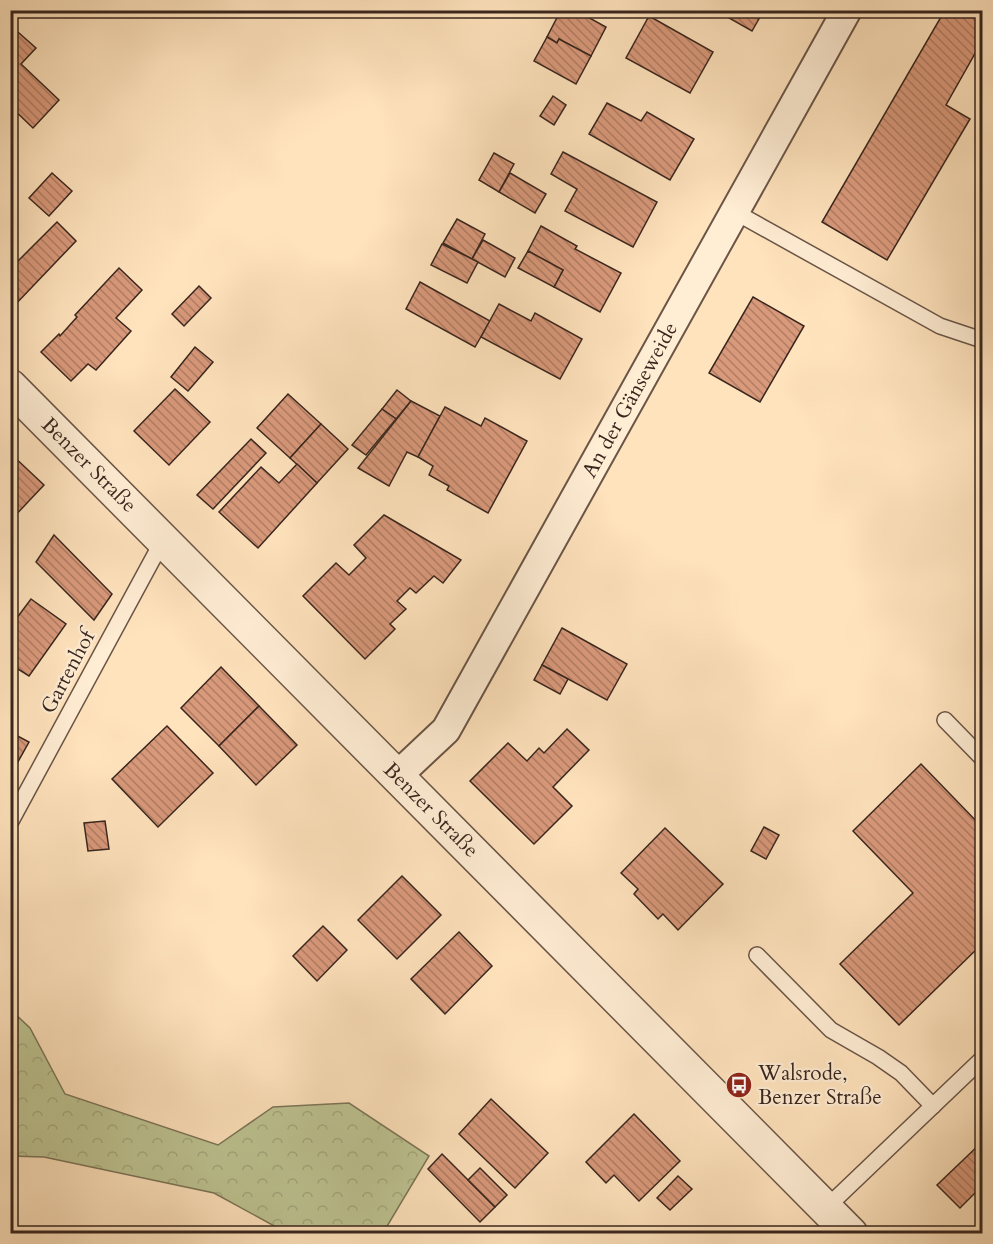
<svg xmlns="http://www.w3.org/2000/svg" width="993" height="1244" font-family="Cardo,serif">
<defs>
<pattern id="forest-crowns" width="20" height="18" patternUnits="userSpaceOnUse" patternTransform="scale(1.5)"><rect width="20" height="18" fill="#bec493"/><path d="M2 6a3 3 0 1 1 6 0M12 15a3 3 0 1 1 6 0" fill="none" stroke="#a4a87e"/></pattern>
<pattern id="building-back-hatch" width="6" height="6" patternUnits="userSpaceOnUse" patternTransform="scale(1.5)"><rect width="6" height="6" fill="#d9997b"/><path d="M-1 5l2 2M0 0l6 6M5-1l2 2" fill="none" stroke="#b17d64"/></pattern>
</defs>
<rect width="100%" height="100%" fill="#ffe3bd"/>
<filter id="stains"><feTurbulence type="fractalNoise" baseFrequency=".00333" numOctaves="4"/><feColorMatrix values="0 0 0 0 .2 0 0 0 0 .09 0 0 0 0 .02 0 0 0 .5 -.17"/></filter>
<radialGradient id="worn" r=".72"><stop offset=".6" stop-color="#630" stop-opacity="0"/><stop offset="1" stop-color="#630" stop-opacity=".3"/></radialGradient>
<path fill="url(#forest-crowns)" stroke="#7c7558" stroke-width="1.5" d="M 11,1010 L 30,1028 L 65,1094 L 218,1145 L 273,1107 L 349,1103 L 429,1156 L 383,1233 L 287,1233 L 214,1193 L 44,1157 L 11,1156 Z"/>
<g fill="url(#building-back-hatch)" stroke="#39261e" stroke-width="1.5">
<path d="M 561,10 L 575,10 L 606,27 L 591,56 L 559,39 L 557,43 L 547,37 Z"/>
<path d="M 715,10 L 764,10 L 752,31 Z"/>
<path d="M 945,10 L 982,10 L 982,41 L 946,105 L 970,119 L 887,260 L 822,222 Z"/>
<path d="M 649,16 L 713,52 L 690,93 L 626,58 Z"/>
<path d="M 10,25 L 36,48 L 21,64 L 59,100 L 33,128 L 10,106 Z"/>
<path d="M 547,37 L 557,43 L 559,39 L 591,56 L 576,84 L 534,61 Z"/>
<path d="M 553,96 L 566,105 L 554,125 L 540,116 Z"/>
<path d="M 607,103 L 641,121 L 647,112 L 694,139 L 670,180 L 589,134 Z"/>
<path d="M 563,152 L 657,202 L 633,247 L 565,211 L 577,189 L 551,174 Z"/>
<path d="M 494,153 L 514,164 L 499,192 L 479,180 Z"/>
<path d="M 52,173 L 72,191 L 49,216 L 29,198 Z"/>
<path d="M 510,173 L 546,194 L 535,213 L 499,192 Z"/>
<path d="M 457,219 L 485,234 L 472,259 L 443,243 Z"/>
<path d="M 57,222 L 76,241 L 12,308 L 10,261 L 14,265 Z"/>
<path d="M 541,226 L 577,246 L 575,249 L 621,273 L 600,312 L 554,287 L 563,270 L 528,251 Z"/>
<path d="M 483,240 L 515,258 L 505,277 L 472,259 Z"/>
<path d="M 442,244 L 478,262 L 467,283 L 431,265 Z"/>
<path d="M 528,251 L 563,270 L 554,287 L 518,268 Z"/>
<path d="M 119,268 L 142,290 L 116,318 L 131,331 L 96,370 L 88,364 L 71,381 L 41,352 L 59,334 L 60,336 L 77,317 L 75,315 Z"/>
<path d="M 420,282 L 490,321 L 475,347 L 406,309 Z"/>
<path d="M 199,286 L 211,298 L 184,326 L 172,314 Z"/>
<path d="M 753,297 L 804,326 L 760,402 L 709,373 Z"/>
<path d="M 499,304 L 531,321 L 535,313 L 582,339 L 560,379 L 481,337 Z"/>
<path d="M 195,347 L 213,362 L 188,391 L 171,377 Z"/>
<path d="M 175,389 L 210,422 L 169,465 L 134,431 Z"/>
<path d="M 397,390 L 411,401 L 396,419 L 382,409 Z"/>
<path d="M 288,394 L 321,424 L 290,458 L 257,428 Z"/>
<path d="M 411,401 L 440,416 L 418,457 L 407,452 L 389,486 L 358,468 Z"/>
<path d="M 445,407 L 481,426 L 485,418 L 527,441 L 488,513 L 447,490 L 449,486 L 429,475 L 433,466 L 418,457 Z"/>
<path d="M 382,409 L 396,419 L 366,455 L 352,445 Z"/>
<path d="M 321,424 L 348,449 L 317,483 L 290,458 Z"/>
<path d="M 251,439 L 266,453 L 213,509 L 197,495 Z"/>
<path d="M 11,454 L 44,485 L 10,521 L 10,455 Z"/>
<path d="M 297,464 L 317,483 L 258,548 L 219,512 L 261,467 L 279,483 Z"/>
<path d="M 384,515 L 461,560 L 443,583 L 434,576 L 416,593 L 410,588 L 397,601 L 406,609 L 390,624 L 395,629 L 365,659 L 303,596 L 336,563 L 349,575 L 366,558 L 354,545 Z"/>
<path d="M 54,535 L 112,594 L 94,620 L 36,562 Z"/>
<path d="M 31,599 L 66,624 L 29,676 L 10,664 L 10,627 Z"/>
<path d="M 562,628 L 627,664 L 607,700 L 542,665 Z"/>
<path d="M 542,665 L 568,679 L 560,694 L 534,680 Z"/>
<path d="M 221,667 L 259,706 L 219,746 L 181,708 Z"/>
<path d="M 259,706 L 297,745 L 256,785 L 219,746 Z"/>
<path d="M 167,726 L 213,773 L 158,827 L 112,779 Z"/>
<path d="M 567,729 L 589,750 L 553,787 L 572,806 L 534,844 L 470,781 L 508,743 L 527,761 L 539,748 L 544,753 Z"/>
<path d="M 10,732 L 29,742 L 10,776 Z"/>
<path d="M 921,764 L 982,827 L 982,944 L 899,1025 L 840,964 L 913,893 L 853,831 Z"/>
<path d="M 105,821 L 109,849 L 88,851 L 84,823 Z"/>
<path d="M 764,827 L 779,835 L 766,859 L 751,851 Z"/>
<path d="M 665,828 L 723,884 L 678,930 L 663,914 L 658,919 L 634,894 L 638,889 L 621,873 Z"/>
<path d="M 402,876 L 441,915 L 397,959 L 358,920 Z"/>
<path d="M 323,926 L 347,950 L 317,981 L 293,956 Z"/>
<path d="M 459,932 L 492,966 L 445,1014 L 411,979 Z"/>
<path d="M 491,1099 L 548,1153 L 515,1188 L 459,1134 Z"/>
<path d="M 634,1114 L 680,1161 L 639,1201 L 614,1175 L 606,1183 L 586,1162 Z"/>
<path d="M 982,1142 L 982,1186 L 960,1208 L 937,1185 Z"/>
<path d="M 442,1154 L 495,1207 L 480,1222 L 428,1169 Z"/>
<path d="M 480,1168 L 507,1195 L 495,1207 L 468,1180 Z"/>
<path d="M 678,1176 L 692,1189 L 670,1210 L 657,1198 Z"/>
</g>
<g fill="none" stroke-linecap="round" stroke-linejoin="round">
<defs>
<g id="service">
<path d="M 735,212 L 940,326 L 982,340"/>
<path d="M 945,720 L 982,758"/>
<path d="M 10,823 L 163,540"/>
<path d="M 757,955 L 831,1030 L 878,1057 L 901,1073 L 933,1106"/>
<path d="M 826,1208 L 982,1059"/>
</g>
<path id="minor" d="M 397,776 L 446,730 L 847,10"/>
<path id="tertiary" d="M 10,386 L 851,1234"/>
</defs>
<use href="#service" stroke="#6a5546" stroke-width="18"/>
<use href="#minor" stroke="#6a5546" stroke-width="32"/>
<use href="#tertiary" stroke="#6a5546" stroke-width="36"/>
<use href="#service" stroke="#ffedd4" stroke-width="15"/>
<use href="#minor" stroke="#ffedd4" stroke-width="28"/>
<use href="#tertiary" stroke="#ffedd4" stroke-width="33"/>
</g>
<defs>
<symbol id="bus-disc" viewBox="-11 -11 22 22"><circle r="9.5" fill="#8f2418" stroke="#ffedd4"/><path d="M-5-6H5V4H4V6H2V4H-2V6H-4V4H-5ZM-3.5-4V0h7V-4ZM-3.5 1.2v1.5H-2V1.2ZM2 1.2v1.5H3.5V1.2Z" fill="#fff"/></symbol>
</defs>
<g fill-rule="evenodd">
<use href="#bus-disc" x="724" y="1070" width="30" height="30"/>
</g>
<g text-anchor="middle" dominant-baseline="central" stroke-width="4.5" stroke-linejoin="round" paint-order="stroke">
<g font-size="21" fill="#39261e" stroke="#ffedd4">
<text transform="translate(630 400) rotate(-61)">An der Gänseweide</text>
<text transform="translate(89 465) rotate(45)">Benzer Straße</text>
<text transform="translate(68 672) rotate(-62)">Gartenhof</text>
<text transform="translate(431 810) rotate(45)">Benzer Straße</text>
</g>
<g font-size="21" fill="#39261e" stroke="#ffedd4" text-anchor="start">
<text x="758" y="1073">Walsrode,<tspan x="758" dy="24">Benzer Straße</tspan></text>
</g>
</g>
<rect width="993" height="1244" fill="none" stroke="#ffe3bd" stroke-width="36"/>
<rect x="12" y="12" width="969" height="1220" fill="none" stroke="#39261e" stroke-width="3"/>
<rect x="18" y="18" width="957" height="1208" fill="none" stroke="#39261e" stroke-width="1.5"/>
<rect width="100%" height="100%" filter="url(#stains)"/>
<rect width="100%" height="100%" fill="url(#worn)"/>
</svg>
